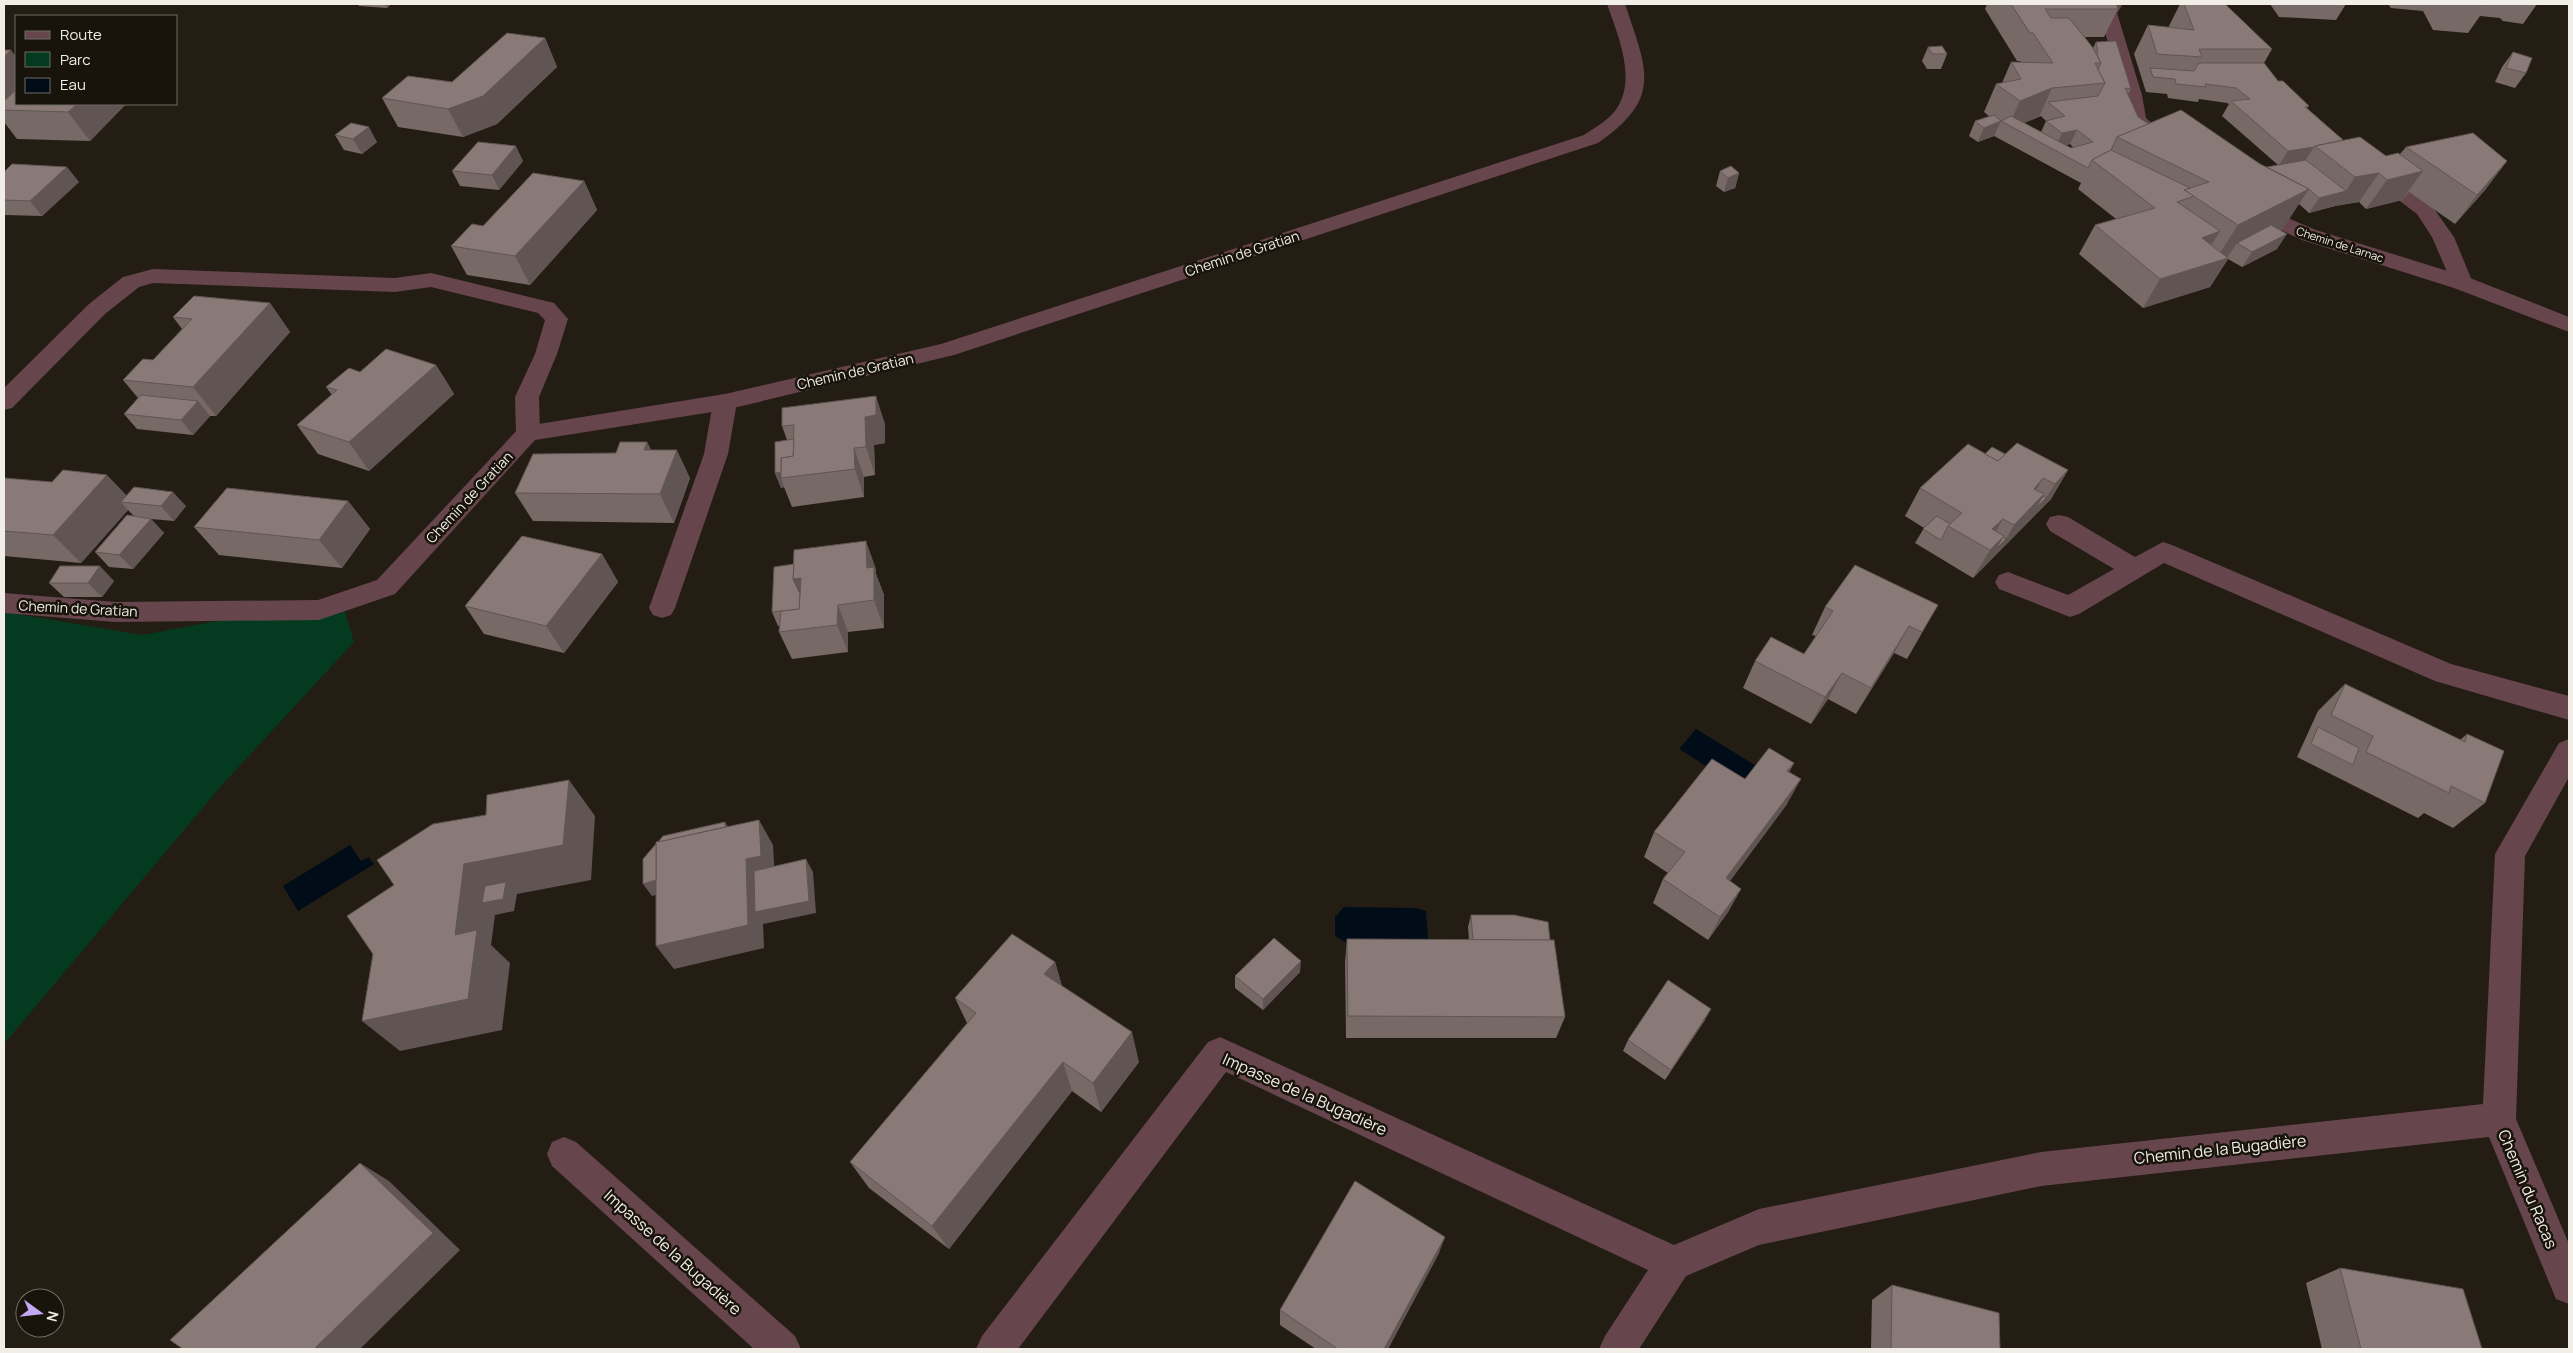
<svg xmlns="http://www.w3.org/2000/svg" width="2573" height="1353" font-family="Manrope,sans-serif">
<rect width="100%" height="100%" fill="#231d14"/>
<path fill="#043a1f" d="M 341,598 L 354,642 L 222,785 L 4,1044 L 4,612 L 142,635 Z"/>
<g fill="#000c18">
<path d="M 1696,729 L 1758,767 L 1741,788 L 1679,749 Z"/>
<path d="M 350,845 L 361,861 L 369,857 L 374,864 L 298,911 L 283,886 Z"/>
<path d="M 1344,907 L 1416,908 L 1426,911 L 1428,939 L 1418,942 L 1345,942 L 1335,936 L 1335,917 Z"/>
</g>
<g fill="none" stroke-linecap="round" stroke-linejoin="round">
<g fill="#66454d" fill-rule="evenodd">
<path d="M 2375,169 L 2382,171 L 2432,206 L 2454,237 L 2473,283 L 2470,288 L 2462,290 L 2454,288 L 2432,237 L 2417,214 L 2365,175 L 2368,171 Z"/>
<path d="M 153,269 L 395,278 L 431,273 L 554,303 L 568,319 L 557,354 L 539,397 L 540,433 L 536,439 L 528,441 L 520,439 L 516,433 L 515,397 L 535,354 L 545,320 L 538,313 L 431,287 L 395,292 L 153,283 L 139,287 L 105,314 L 12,408 L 4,410 L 4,388 L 89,304 L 123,277 Z"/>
<path d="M 725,394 L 733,396 L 737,402 L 728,454 L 675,608 L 671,615 L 662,618 L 653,615 L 649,608 L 704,454 L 713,402 L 717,396 Z"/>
<path d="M 2059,515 L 2068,517 L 2135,557 L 2163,542 L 2172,545 L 2451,664 L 2569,696 L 2569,720 L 2435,681 L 2164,563 L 2079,614 L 2070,617 L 1999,589 L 1995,582 L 1999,575 L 2008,572 L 2068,595 L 2114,569 L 2050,531 L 2046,524 L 2050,517 Z"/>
</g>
<g fill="#66454d" fill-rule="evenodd">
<path d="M 1607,4 L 1625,4 C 1647,70 1663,98 1598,143 L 954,355 L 725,410 L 535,440 L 395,594 L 319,620 L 115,622 L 4,613 L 4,593 L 115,602 L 318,600 L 377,580 L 520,427 L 725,394 L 941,344 L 1584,135 C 1594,128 1607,121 1615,111 C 1638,80 1618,36 1607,4 Z"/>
<path d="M 2105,4 L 2123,4 L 2117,13 L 2142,95 L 2146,118 L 2170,139 L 2167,143 L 2153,143 L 2127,120 L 2124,95 L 2099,13 Z"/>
<path d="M 2252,203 L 2316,230 L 2470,278 L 2569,317 L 2569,332 L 2454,288 L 2302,240 L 2245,213 L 2242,209 L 2245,205 Z"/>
<path d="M 2569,739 L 2569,777 L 2525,856 L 2516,1119 L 2569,1244 L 2569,1304 L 2556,1299 L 2489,1137 L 2041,1186 L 1759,1245 L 1686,1276 L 1639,1349 L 1599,1349 L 1605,1336 L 1648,1270 L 1226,1072 L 1018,1349 L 976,1349 L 982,1336 L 1208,1042 L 1220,1037 L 1674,1245 L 1759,1209 L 2041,1152 L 2483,1104 L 2495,854 L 2559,743 Z"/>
<path d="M 564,1137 L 576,1142 L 795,1336 L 801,1349 L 754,1349 L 552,1166 L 547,1154 L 552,1142 Z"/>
</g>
</g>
<g fill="#766966" fill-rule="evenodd">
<path d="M 358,4 L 391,4 L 387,8 L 359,6 Z"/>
<path d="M 1987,4 L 2116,4 L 2118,9 L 2104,37 L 2085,37 L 2093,48 L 2096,42 L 2131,89 L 2128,94 L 2138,117 L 2149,124 L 2260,164 L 2267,167 L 2278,165 L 2222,116 L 2229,104 L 2227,103 L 2199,99 L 2198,102 L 2168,98 L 2167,94 L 2146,92 L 2134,54 L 2148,25 L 2168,28 L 2180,4 L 2222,4 L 2272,49 L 2264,63 L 2278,81 L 2309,106 L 2307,108 L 2343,140 L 2386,156 L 2400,154 L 2406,147 L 2507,161 L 2485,190 L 2455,224 L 2409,192 L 2402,200 L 2366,209 L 2359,202 L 2335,206 L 2309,213 L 2299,204 L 2298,204 L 2282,230 L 2281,230 L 2277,249 L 2242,267 L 2228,259 L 2210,287 L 2143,308 L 2079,254 L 2095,225 L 2116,219 L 2078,189 L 2081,183 L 1994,136 L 1978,142 L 1969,136 L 1975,121 L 1990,117 L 1984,112 L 1996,84 L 2002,83 L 2011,62 L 2021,62 L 2020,61 L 2017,61 L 1985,9 ZM 2041,116 L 2046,121 L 2041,132 L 2024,123 ZM 2070,144 L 2073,147 L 2071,148 L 2066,145 Z"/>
<path d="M 2270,4 L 2346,4 L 2336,20 L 2279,17 Z"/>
<path d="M 2388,4 L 2537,4 L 2523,24 L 2503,21 L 2500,18 L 2480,16 L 2468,33 L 2433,30 L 2423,11 L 2391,8 Z"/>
<path d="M 545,38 L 557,67 L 497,124 L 463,137 L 398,127 L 382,98 L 452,82 Z"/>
<path d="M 1928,47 L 1947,54 L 1941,69 L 1927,69 L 1922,61 Z"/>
<path d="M 4,50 L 16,104 L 126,104 L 90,141 L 17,139 L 4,122 Z"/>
<path d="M 2513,52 L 2526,73 L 2515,88 L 2495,82 L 2502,67 Z"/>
<path d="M 335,135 L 377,142 L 362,154 L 344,150 Z"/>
<path d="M 523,161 L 499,190 L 460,186 L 452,171 Z"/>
<path d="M 1720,171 L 1739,173 L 1735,188 L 1724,192 L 1716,186 Z"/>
<path d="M 4,172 L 79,182 L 42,216 L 4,215 Z"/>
<path d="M 584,181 L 597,210 L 530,285 L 467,275 L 451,246 L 483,226 Z"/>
<path d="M 270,303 L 290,332 L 216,416 L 210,416 L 193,435 L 137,429 L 124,414 L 138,398 L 123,380 L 153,360 L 182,329 L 173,317 Z"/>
<path d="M 436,365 L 454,394 L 369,471 L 318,454 L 297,425 L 332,395 L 326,387 L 360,372 Z"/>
<path d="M 782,408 L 885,424 L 885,443 L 874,445 L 875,475 L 864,477 L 864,497 L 792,507 L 784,487 L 781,488 L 775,473 L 787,440 L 782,426 Z"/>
<path d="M 647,442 L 651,450 L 690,478 L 674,523 L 533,521 L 515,493 L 616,453 Z"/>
<path d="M 1985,454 L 2005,454 L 2068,470 L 2051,499 L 1973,578 L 1915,543 L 1924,528 L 1905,516 L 1920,488 Z"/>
<path d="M 4,478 L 127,496 L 186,506 L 174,521 L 151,519 L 164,533 L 133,569 L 109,567 L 95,552 L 134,516 L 128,510 L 81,563 L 4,556 Z"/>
<path d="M 348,501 L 370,529 L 342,568 L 219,555 L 194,527 Z"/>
<path d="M 602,554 L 618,582 L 564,653 L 484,634 L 465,606 Z"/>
<path d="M 876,569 L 876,574 L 884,595 L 884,628 L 848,632 L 848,652 L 792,659 L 779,632 L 780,626 L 778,626 L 772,612 Z"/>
<path d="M 114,581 L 102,597 L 64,597 L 49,583 Z"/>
<path d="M 1938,605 L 1907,659 L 1894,653 L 1856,714 L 1828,699 L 1811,724 L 1743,688 L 1755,661 L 1804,654 L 1816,636 L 1812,635 L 1825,607 Z"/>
<path d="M 2345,684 L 2460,740 L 2467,734 L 2485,803 L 2453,828 L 2424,813 L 2418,818 L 2297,757 L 2318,711 Z"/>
<path d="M 1794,763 L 1789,772 L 1787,804 L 1730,881 L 1741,889 L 1728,912 L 1708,940 L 1653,903 L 1663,879 L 1668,873 L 1644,857 L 1654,832 L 1745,779 Z"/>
<path d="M 1471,915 L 1550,940 L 1565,1017 L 1556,1038 L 1346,1038 L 1345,962 L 1347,939 L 1469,940 L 1468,927 Z"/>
<path d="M 1055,962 L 1062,986 L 1139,1062 L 1101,1112 L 1072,1091 L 949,1249 L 869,1188 L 850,1162 L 967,1023 L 955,998 Z"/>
<path d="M 1300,972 L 1263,1010 L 1235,988 L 1235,976 Z"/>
<path d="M 1705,1020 L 1665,1080 L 1623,1051 L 1628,1040 Z"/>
<path d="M 1439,1253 L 1388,1349 L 1316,1349 L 1280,1325 L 1280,1310 Z"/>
<path d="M 2340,1268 L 2482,1349 L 2322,1349 L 2306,1283 Z"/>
<path d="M 1892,1285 L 2000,1349 L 1871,1349 L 1872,1300 Z"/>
</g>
<g fill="#605553">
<path d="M 385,4 L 391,4 L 387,8 Z"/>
<path d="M 545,38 L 557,67 L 497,124 L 463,137 L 448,109 Z"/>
<path d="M 11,50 L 16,57 L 16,99 L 4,110 L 4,57 Z"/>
<path d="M 2052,88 L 2039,117 L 2013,127 L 2009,125 L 2020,101 Z"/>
<path d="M 77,104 L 126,104 L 90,141 L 68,112 Z"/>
<path d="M 2001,121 L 1994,136 L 1978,142 L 1984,128 Z"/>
<path d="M 369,127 L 377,142 L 362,154 L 353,139 Z"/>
<path d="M 2077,130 L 2070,144 L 2055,148 L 2062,133 Z"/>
<path d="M 516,146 L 523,161 L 499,190 L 492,175 Z"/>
<path d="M 2314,147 L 2305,161 L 2279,165 L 2288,151 Z"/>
<path d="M 2507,161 L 2485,190 L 2455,224 L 2477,195 Z"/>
<path d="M 67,167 L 79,182 L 42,216 L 30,201 Z"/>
<path d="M 2423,171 L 2402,200 L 2366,209 L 2387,180 Z"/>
<path d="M 1739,173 L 1735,188 L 1724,192 L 1728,178 Z"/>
<path d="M 2379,173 L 2359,202 L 2335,206 L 2309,213 L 2319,198 L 2346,191 L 2355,177 Z"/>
<path d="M 584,181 L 597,210 L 530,285 L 515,256 Z"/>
<path d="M 2309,189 L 2282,230 L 2246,249 L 2237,243 L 2227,258 L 2228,258 L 2210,287 L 2143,308 L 2160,279 L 2214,262 L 2238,225 Z"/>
<path d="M 2220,231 L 2202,260 L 2202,238 Z"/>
<path d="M 2287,234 L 2277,249 L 2242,267 L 2252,252 Z"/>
<path d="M 270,303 L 290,332 L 216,416 L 193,387 Z"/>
<path d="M 436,365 L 454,394 L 369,471 L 349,442 Z"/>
<path d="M 876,396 L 885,424 L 885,443 L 874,445 L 875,475 L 866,447 L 865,417 Z"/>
<path d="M 198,401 L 210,416 L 193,435 L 181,420 Z"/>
<path d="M 647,442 L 661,471 L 644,450 Z"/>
<path d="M 854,448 L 864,477 L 864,497 L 855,469 Z"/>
<path d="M 677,450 L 690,478 L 674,523 L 660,494 Z"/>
<path d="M 798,470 L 781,478 L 784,487 L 781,488 L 775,473 Z"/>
<path d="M 2068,470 L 2051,499 L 1973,578 L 1990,550 L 2004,536 L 1996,549 L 2006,539 L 2014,525 L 2044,494 L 2036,508 L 2046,498 L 2055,484 Z"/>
<path d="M 107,475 L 134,503 L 121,502 L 128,510 L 81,563 L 53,535 Z"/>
<path d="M 2043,478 L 2028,504 L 2034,489 Z"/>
<path d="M 173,492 L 186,506 L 174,521 L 161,506 Z"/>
<path d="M 348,501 L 370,529 L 342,568 L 319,540 Z"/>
<path d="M 151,519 L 164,533 L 133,569 L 119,555 Z"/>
<path d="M 2003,519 L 1988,545 L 1992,529 Z"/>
<path d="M 866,541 L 876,569 L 876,574 L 884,595 L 884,628 L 874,600 L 867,568 Z"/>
<path d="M 602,554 L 618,582 L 564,653 L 546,626 Z"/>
<path d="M 800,564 L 805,607 L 793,579 Z"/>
<path d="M 100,566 L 114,581 L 102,597 L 88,583 Z"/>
<path d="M 838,605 L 848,632 L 848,652 L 837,625 Z"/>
<path d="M 1909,626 L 1894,653 L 1856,714 L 1871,688 Z"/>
<path d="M 1842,673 L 1828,699 L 1811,724 L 1825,697 Z"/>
<path d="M 1794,763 L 1781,788 L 1787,771 Z"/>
<path d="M 1801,779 L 1787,804 L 1714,902 L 1726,878 Z"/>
<path d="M 569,780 L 595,816 L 591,880 L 517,894 L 514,911 L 495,915 L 491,945 L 510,963 L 502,1030 L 400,1051 L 362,1021 L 464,864 Z"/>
<path d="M 759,820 L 773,845 L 775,880 L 806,859 L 813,872 L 816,913 L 763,924 L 764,948 L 674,969 L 656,946 L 746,859 Z"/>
<path d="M 725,822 L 733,835 L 673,891 L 652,896 L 643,884 Z"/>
<path d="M 1741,889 L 1728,912 L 1708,940 L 1720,917 Z"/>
<path d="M 1301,961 L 1300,972 L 1263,1010 L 1263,999 Z"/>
<path d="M 1055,962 L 1064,994 L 1044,974 Z"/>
<path d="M 1711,1009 L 1705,1020 L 1665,1080 L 1671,1070 Z"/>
<path d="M 1132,1032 L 1139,1062 L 1101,1112 L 1093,1083 Z"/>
<path d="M 1063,1062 L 1072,1091 L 949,1249 L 932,1226 Z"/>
<path d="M 360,1163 L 389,1181 L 460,1250 L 360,1349 L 314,1349 Z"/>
<path d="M 1445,1237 L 1439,1253 L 1388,1349 L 1384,1349 Z"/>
</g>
<g fill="#897a77" stroke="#605553">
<path d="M 2011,4 L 2116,4 L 2118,9 L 2045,9 L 2051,18 L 2069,18 L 2093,48 L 2101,63 L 2095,63 L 2105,83 L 2052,88 L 2020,101 L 1996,84 L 2021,79 L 2011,62 L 2053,63 L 2033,33 L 2030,33 Z"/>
<path d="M 2184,4 L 2225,4 L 2272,49 L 2199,49 L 2202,57 L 2157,54 L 2148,25 L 2194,30 Z"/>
<path d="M 2472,4 L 2487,4 L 2487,5 Z"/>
<path d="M 507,33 L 545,38 L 483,96 L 448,109 L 382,98 L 408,76 L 452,82 Z"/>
<path d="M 2116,41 L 2131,89 L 2125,88 L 2138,117 L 2149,124 L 2117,137 L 2111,150 L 2092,160 L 2088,168 L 2001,121 L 1984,128 L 1975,121 L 1994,115 L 2001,121 L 2011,116 L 2071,148 L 2093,142 L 2077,130 L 2062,133 L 2046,121 L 2065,116 L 2048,102 L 2098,96 L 2105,83 L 2098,69 L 2101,63 L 2096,53 L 2098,53 L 2096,42 Z"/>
<path d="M 1942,46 L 1947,54 L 1932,54 L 1928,47 Z"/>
<path d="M 4,50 L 11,50 L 4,57 Z"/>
<path d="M 2513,52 L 2532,58 L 2526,73 L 2506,68 Z"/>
<path d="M 2199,63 L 2264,63 L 2278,81 L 2283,81 L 2309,106 L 2305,107 L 2343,140 L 2315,146 L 2314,147 L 2288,151 L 2231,101 L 2250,99 L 2236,88 L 2205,84 L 2206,87 L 2176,84 L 2175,79 L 2153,77 L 2150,68 L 2194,71 Z"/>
<path d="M 16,90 L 16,104 L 77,104 L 68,112 L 4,110 L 4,101 Z"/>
<path d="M 2181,110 L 2260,164 L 2309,189 L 2238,225 L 2184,190 L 2209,182 L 2117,137 Z"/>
<path d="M 351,123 L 369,127 L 353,139 L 335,135 Z"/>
<path d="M 2473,133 L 2507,161 L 2477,195 L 2406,147 Z"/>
<path d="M 2360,137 L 2386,156 L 2398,153 L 2423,171 L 2387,180 L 2379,173 L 2355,177 L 2315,146 Z"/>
<path d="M 478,142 L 516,146 L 492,175 L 452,171 Z"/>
<path d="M 2111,150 L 2190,188 L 2184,190 L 2194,196 L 2177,202 L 2220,231 L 2202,238 L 2228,258 L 2160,279 L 2095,225 L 2155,208 L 2092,160 Z"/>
<path d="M 2306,160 L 2346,191 L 2319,198 L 2309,189 L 2308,190 L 2309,189 L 2267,167 Z"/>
<path d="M 12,164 L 67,167 L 30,201 L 4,200 L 4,172 Z"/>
<path d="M 1731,166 L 1739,173 L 1728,178 L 1720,171 Z"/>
<path d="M 533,173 L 584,181 L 515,256 L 451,246 L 472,224 L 483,226 Z"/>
<path d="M 2271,225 L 2287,234 L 2252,252 L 2237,243 Z"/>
<path d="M 194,296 L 270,303 L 193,387 L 123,380 L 143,359 L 153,360 L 192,319 L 173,317 Z"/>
<path d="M 386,349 L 436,365 L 349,442 L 297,425 L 337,390 L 326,387 L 349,368 L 360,372 Z"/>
<path d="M 141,395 L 198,401 L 181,420 L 124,414 Z"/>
<path d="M 876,396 L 876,415 L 865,417 L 866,447 L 854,448 L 855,469 L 781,478 L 781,458 L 793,456 L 794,425 L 782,426 L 782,408 Z"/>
<path d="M 794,439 L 793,456 L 781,458 L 781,472 L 775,473 L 775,442 Z"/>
<path d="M 620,442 L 647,442 L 644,450 L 677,450 L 660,494 L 515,493 L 533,454 L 616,453 Z"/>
<path d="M 2017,443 L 2068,470 L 2055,484 L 2043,478 L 2034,489 L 2044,494 L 2014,525 L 2003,519 L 1992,529 L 2004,536 L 1990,550 L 1948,526 L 1962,513 L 1920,488 L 1968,444 L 1998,461 Z"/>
<path d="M 1992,447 L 2005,454 L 1998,461 L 1985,454 Z"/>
<path d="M 63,470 L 107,475 L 53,535 L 4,531 L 4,478 L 52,482 Z"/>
<path d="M 134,487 L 173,492 L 161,506 L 121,502 Z"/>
<path d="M 227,488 L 348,501 L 319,540 L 194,527 Z"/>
<path d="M 2043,496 L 2046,498 L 2036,508 Z"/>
<path d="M 127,515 L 151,519 L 119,555 L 95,552 Z"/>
<path d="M 1937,516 L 1950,524 L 1948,526 L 1941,540 L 1923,529 Z"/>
<path d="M 522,536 L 602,554 L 546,626 L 465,606 Z"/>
<path d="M 2003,537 L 2006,539 L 1996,549 Z"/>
<path d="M 866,541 L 867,568 L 874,567 L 874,600 L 838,605 L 837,625 L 779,632 L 781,611 L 799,609 L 801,578 L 793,579 L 794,550 Z"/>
<path d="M 794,564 L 793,579 L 799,592 L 800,592 L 799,609 L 772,612 L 774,567 Z"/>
<path d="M 1855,565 L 1938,605 L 1922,632 L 1909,626 L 1871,688 L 1842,673 L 1825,697 L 1755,661 L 1771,637 L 1804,654 L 1833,611 L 1825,607 Z"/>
<path d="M 60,566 L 100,566 L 88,583 L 49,583 Z"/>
<path d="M 2345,684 L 2465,742 L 2467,734 L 2504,751 L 2485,803 L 2451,786 L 2449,793 L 2366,752 L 2373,736 L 2331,715 Z"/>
<path d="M 2318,727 L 2359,748 L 2353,765 L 2311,744 Z"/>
<path d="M 1769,748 L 1794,763 L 1787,771 L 1801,779 L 1726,878 L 1741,889 L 1720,917 L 1663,879 L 1685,852 L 1654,832 L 1712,759 L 1745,779 Z"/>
<path d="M 569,780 L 563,845 L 464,864 L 455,935 L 477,930 L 468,999 L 362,1021 L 373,954 L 347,916 L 394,885 L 377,860 L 433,824 L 486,815 L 487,795 Z"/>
<path d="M 759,820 L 761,856 L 746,859 L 748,925 L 656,946 L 656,842 Z"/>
<path d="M 725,822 L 725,827 L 658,842 L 663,836 Z"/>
<path d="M 656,844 L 656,880 L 643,884 L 643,859 Z"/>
<path d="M 806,859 L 809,901 L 755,912 L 754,871 Z"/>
<path d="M 506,882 L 503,899 L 482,903 L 485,886 Z"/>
<path d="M 1471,915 L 1514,915 L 1548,922 L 1550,940 L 1473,940 Z"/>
<path d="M 1012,934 L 1055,962 L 1044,974 L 1132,1032 L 1093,1083 L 1063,1062 L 932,1226 L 850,1162 L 976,1013 L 955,998 Z"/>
<path d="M 1274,938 L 1301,961 L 1263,999 L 1235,976 Z"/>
<path d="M 1347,939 L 1554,940 L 1565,1017 L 1348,1016 Z"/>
<path d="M 1668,980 L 1711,1009 L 1671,1070 L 1628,1040 Z"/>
<path d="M 360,1163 L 433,1233 L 314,1349 L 183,1349 L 170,1340 Z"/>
<path d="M 1355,1181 L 1445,1237 L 1384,1349 L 1338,1349 L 1280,1310 Z"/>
<path d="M 2340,1268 L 2463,1289 L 2482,1349 L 2361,1349 Z"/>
<path d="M 1892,1285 L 1999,1313 L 2000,1349 L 1891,1349 Z"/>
</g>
<g text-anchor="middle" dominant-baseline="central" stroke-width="5" stroke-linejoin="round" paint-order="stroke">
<g font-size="11" fill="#f1ede7" stroke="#19140b">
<text transform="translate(2340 244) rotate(18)">Chemin de Larnac</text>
</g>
<g font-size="14" fill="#f1ede7" stroke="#19140b">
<text transform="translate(1242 253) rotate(-18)">Chemin de Gratian</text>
<text transform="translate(855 371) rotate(-13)">Chemin de Gratian</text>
<text transform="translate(469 497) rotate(-47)">Chemin de Gratian</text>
<text transform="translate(78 608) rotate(3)">Chemin de Gratian</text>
</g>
<g font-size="16" fill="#f1ede7" stroke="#19140b">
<text transform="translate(1305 1094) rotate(24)">Impasse de la Bugadière</text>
<text transform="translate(2220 1149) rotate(-6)">Chemin de la Bugadière</text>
<text transform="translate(2528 1189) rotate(67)">Chemin du Racas</text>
<text transform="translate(673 1252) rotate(42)">Impasse de la Bugadière</text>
</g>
</g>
<rect width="2573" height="1353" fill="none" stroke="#f1ede7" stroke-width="10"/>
<rect x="15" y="15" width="162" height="90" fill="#19140b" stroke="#6f6b63"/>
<rect x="25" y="31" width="25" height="8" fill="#66454d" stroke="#6f6b63"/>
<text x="60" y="40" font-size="15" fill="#f1ede7">Route</text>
<rect x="25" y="52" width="25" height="15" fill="#043a1f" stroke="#6f6b63"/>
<text x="60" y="65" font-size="15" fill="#f1ede7">Parc</text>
<rect x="25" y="78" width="25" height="15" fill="#000c18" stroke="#6f6b63"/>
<text x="60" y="90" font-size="15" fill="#f1ede7">Eau</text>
<g transform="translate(40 1313) rotate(105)"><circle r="24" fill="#19140b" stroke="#6f6b63"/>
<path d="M0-4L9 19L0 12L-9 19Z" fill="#c2a8f3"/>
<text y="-8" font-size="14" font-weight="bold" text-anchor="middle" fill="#f1ede7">N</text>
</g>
</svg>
